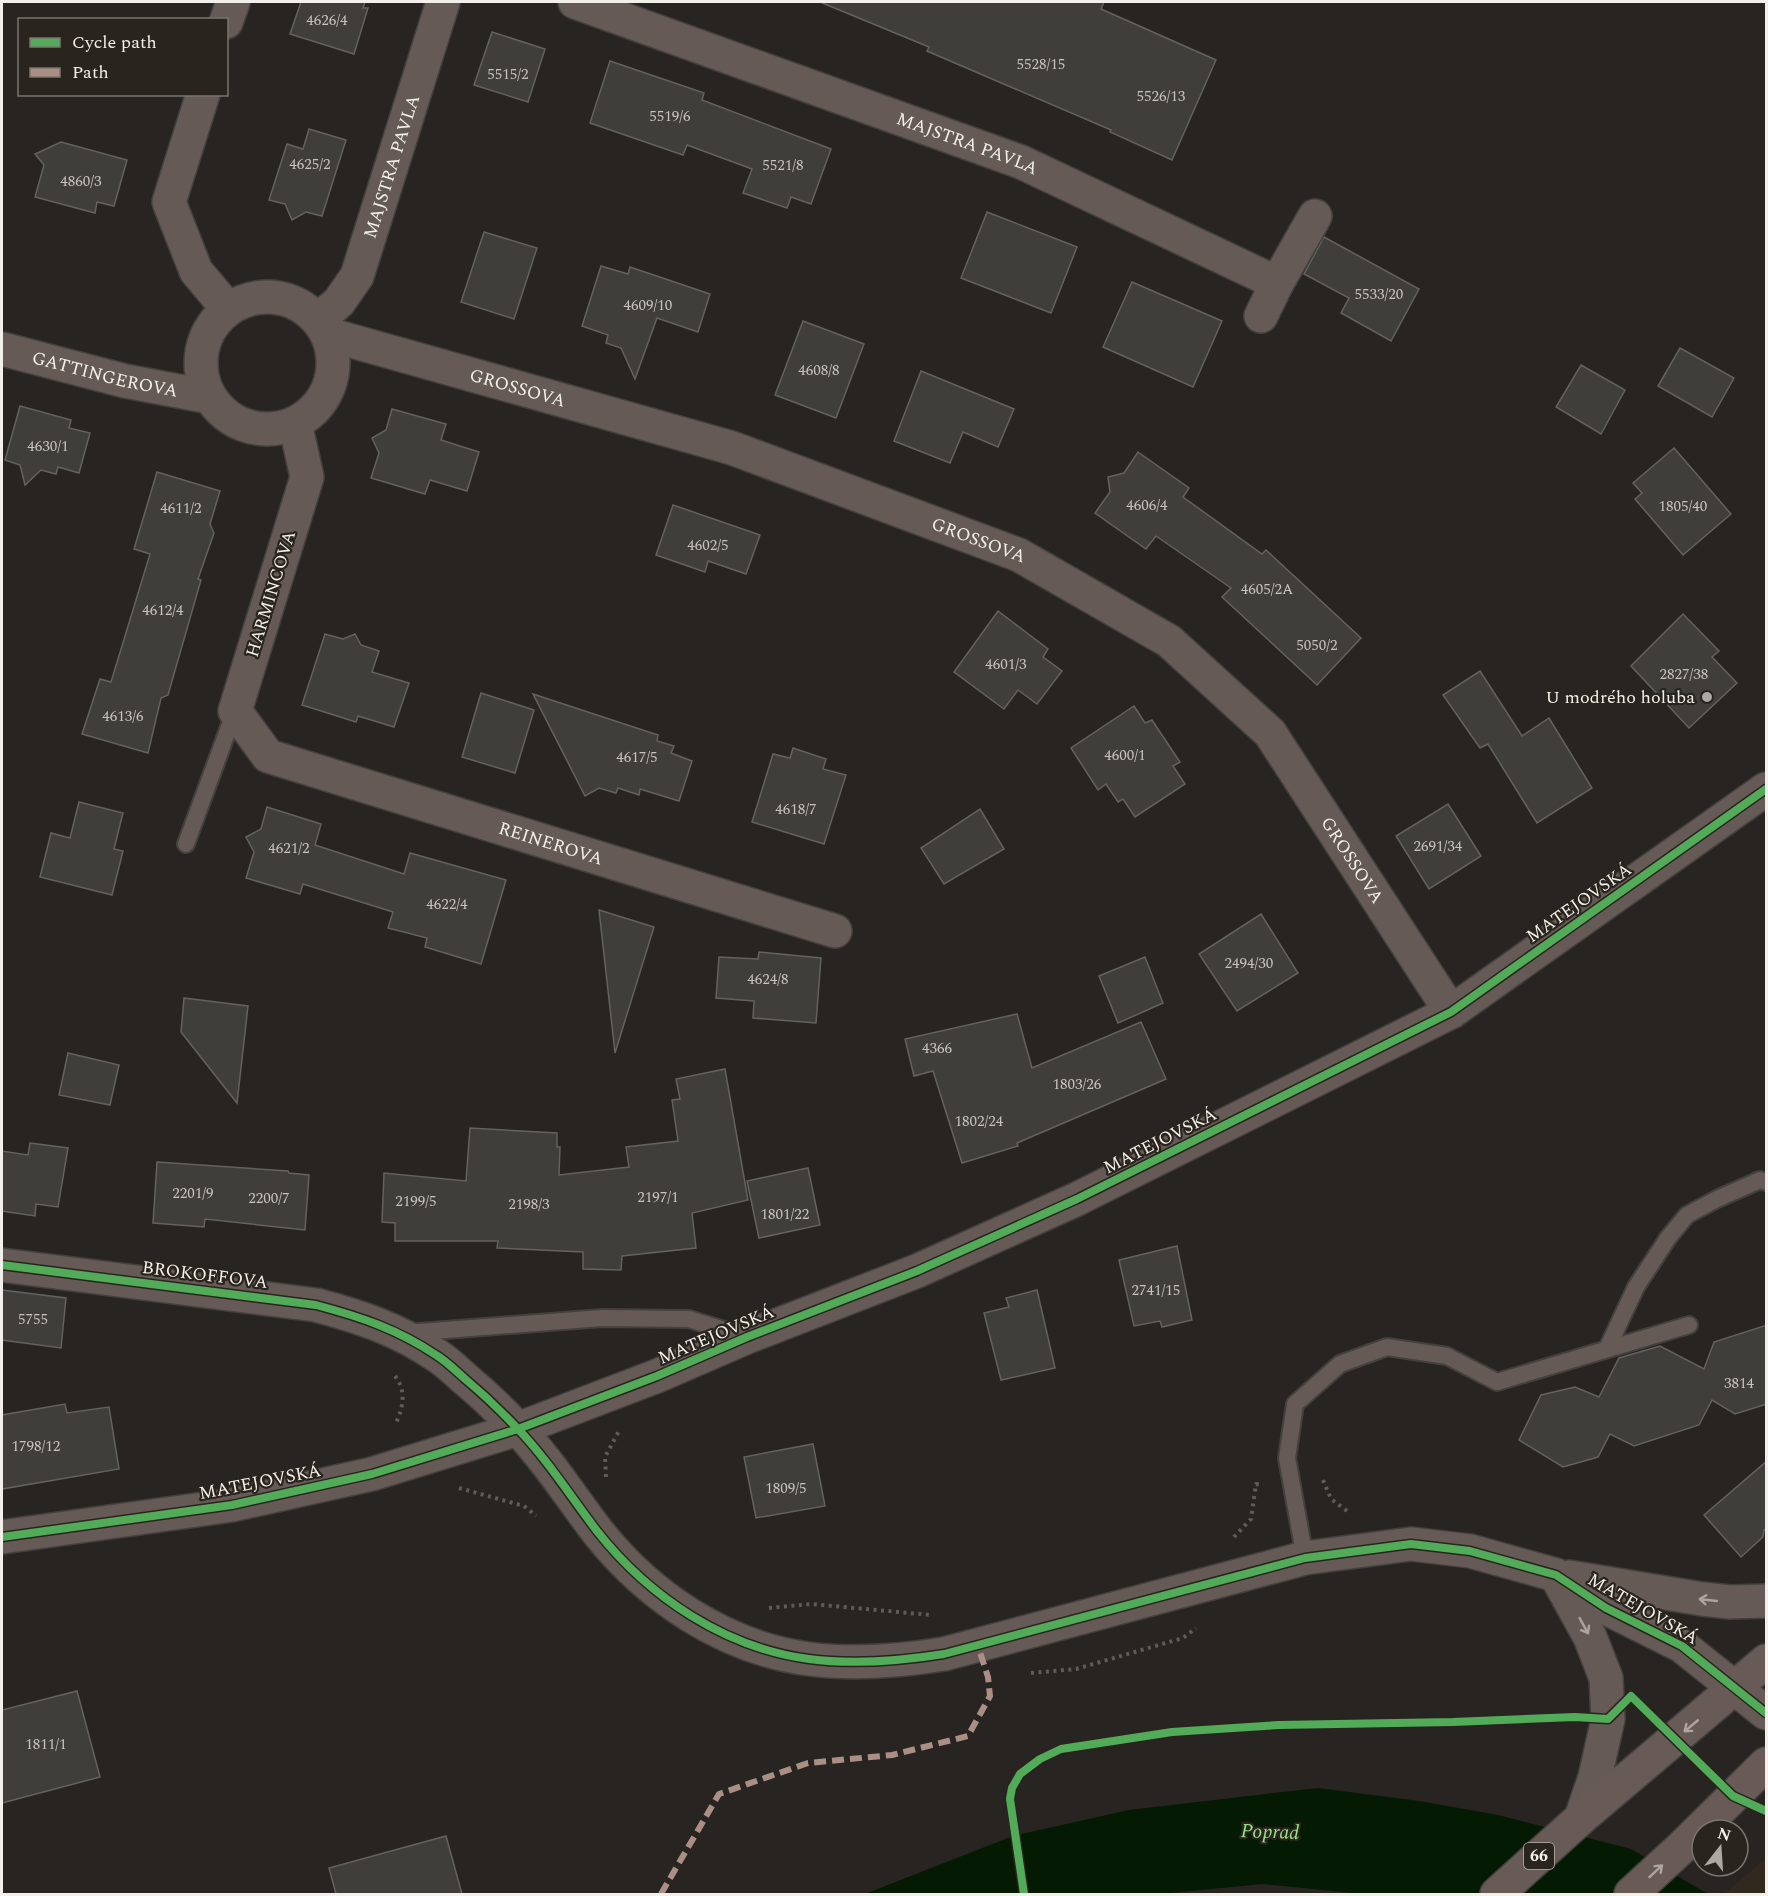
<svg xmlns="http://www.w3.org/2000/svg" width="1768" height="1896" font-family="Spectral,serif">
<rect width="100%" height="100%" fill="#272421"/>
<path fill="#31281e" d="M 1766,1858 L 1766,1894 L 1724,1894 Z"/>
<path fill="#041a03" d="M 1318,1788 L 1419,1801 L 1498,1815 L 1631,1849 L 1708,1894 L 1363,1894 L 1262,1884 L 1160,1894 L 865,1894 L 1013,1836 L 1129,1810 Z"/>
<g fill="#403e3b" stroke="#63625f" stroke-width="1.5">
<path d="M 301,2 L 365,2 L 363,8 L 368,8 L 354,54 L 290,34 Z"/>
<path d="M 820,2 L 1104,2 L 1101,9 L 1216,60 L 1172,160 L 1110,132 L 1111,130 L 927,51 L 929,47 Z"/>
<path d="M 492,32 L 545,49 L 528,102 L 474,85 Z"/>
<path d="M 610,61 L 704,93 L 702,100 L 831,149 L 811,204 L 791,197 L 787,208 L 743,193 L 752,169 L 687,145 L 683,155 L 590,123 Z"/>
<path d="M 309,129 L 346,140 L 322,216 L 306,212 L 292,220 L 285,204 L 269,200 L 287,144 L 303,149 Z"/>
<path d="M 61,142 L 127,160 L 114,206 L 97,202 L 95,213 L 35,197 L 44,165 L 35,154 Z"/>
<path d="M 987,212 L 1077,247 L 1051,313 L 961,278 Z"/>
<path d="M 484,232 L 537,248 L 514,319 L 461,302 Z"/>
<path d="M 1324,237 L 1419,289 L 1391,341 L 1341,313 L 1349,298 L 1304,274 Z"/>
<path d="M 601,266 L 628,274 L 630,267 L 710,294 L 698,332 L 657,318 L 635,379 L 621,348 L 606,343 L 608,335 L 582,326 Z"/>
<path d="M 1132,282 L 1222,321 L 1193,387 L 1103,347 Z"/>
<path d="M 803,321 L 864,344 L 836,418 L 775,395 Z"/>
<path d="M 1680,348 L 1734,378 L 1712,417 L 1658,386 Z"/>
<path d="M 1581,365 L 1625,390 L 1601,434 L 1556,407 Z"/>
<path d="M 921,371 L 1014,409 L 998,447 L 963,432 L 950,463 L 894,441 Z"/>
<path d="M 20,406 L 71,420 L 69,428 L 90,433 L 79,473 L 58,467 L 56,474 L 41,470 L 25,485 L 20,465 L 5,460 Z"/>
<path d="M 392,409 L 446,424 L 441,440 L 479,452 L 467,491 L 430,480 L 425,494 L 371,478 L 379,453 L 372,438 L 386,430 Z"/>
<path d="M 1674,448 L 1731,514 L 1683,555 L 1635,499 L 1642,493 L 1633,483 Z"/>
<path d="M 1138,452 L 1189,488 L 1183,497 L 1262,554 L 1266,550 L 1361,638 L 1317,685 L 1222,597 L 1231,588 L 1156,536 L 1146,549 L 1095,513 L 1110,492 L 1108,477 L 1124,473 Z"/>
<path d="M 157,472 L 220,491 L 210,524 L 214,533 L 198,579 L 201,580 L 168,695 L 161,698 L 148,753 L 82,734 L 100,679 L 111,682 L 150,554 L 134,549 Z"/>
<path d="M 673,505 L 760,535 L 746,574 L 708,561 L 705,572 L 656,555 Z"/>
<path d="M 998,611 L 1048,649 L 1043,657 L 1062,671 L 1037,704 L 1018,690 L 1004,709 L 954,672 Z"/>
<path d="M 1683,614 L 1719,651 L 1712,657 L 1737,683 L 1689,728 L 1631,666 Z"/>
<path d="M 325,634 L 343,639 L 355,634 L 361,645 L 379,651 L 372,672 L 409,683 L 394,727 L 358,716 L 356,722 L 302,705 Z"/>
<path d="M 1480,671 L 1522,736 L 1549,718 L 1592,788 L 1537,823 L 1488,744 L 1480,748 L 1443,695 Z"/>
<path d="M 481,693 L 534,710 L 515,773 L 462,757 Z"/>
<path d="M 533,694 L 658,735 L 657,741 L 674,746 L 671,753 L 692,761 L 679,801 L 640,789 L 639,795 L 618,788 L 616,793 L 599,788 L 585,796 Z"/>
<path d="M 1134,706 L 1145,723 L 1152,720 L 1180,762 L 1173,766 L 1185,784 L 1135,817 L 1123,799 L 1118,802 L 1106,784 L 1098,790 L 1071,748 Z"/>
<path d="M 793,748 L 826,759 L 823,769 L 846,775 L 824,844 L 752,822 L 773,754 L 790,758 Z"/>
<path d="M 79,802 L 123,813 L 114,849 L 123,851 L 112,895 L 40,877 L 51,833 L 70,838 Z"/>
<path d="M 1448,804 L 1481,856 L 1429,889 L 1396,836 Z"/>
<path d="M 267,807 L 321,824 L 315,845 L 404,874 L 410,853 L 506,880 L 481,964 L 425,947 L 427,938 L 388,928 L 393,912 L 303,884 L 300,894 L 246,878 L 254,852 L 246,837 L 261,829 Z"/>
<path d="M 980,809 L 1004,849 L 944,884 L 921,848 Z"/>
<path d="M 599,910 L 654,927 L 615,1053 Z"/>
<path d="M 1261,914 L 1298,973 L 1237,1011 L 1199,954 Z"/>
<path d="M 759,952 L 821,958 L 816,1023 L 753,1018 L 754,1001 L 716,998 L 719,957 L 758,959 Z"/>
<path d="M 1145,957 L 1163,1003 L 1118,1023 L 1099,976 Z"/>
<path d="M 184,998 L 248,1006 L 237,1103 L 181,1032 Z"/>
<path d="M 1017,1014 L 1032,1068 L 1141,1022 L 1166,1079 L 1017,1143 L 1018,1146 L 962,1163 L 933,1071 L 914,1076 L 905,1039 Z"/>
<path d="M 68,1053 L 119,1065 L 110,1105 L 59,1095 Z"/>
<path d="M 725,1069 L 748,1200 L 692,1213 L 696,1248 L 622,1256 L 621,1270 L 583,1269 L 583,1252 L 497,1248 L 498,1241 L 395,1241 L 395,1223 L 382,1222 L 384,1173 L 466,1181 L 470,1128 L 557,1133 L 557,1147 L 560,1147 L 559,1175 L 629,1167 L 626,1147 L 678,1141 L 672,1100 L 680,1099 L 676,1079 Z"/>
<path d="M 30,1143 L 68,1148 L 58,1207 L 36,1204 L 35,1216 L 2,1211 L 2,1151 L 28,1155 Z"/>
<path d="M 157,1162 L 288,1171 L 289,1173 L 309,1175 L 305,1230 L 205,1219 L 204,1227 L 153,1223 Z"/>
<path d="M 808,1168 L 820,1225 L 759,1238 L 747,1181 Z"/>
<path d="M 1177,1246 L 1192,1320 L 1162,1327 L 1160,1321 L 1134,1326 L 1119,1260 Z"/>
<path d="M 2,1290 L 66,1298 L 61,1348 L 2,1340 Z"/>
<path d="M 1037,1290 L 1055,1368 L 1001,1380 L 984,1313 L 1009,1307 L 1006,1298 Z"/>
<path d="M 1767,1325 L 1767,1404 L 1735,1414 L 1712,1400 L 1699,1425 L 1634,1446 L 1610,1434 L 1598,1457 L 1563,1467 L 1519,1440 L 1541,1395 L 1575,1387 L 1599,1397 L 1619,1358 L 1660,1346 L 1704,1369 L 1714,1342 Z"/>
<path d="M 65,1404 L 67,1413 L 109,1407 L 119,1469 L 2,1489 L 2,1415 Z"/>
<path d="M 813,1444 L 825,1506 L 756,1518 L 744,1457 Z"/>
<path d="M 1767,1461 L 1767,1528 L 1764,1530 L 1763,1537 L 1741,1557 L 1704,1515 Z"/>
<path d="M 77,1691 L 100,1777 L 2,1803 L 2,1710 Z"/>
<path d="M 446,1836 L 462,1894 L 336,1894 L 329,1868 Z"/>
</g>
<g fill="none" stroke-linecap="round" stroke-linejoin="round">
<defs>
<g id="service">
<path d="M 186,844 L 235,711"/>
<path d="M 406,1333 L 602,1318 L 689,1319 L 743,1336"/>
<path d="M 1607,1349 L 1636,1287 L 1668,1238 L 1687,1215 L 1717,1199 L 1760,1180 L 1766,1182"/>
<path d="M 1305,1558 L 1287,1458 L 1295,1404 L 1340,1364 L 1387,1347 L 1447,1356 L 1497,1382 L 1689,1325"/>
</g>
<g id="minor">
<path id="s1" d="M 575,2 L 1021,162 L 1277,283 L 1315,216"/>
<path d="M 226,22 L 233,2"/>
<path d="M 203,94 L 169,202 L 196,271 L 228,309"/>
<circle cx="267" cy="363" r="66"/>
<path d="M 1261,316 L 1277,283"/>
<path id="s2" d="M 318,320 L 339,302 L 357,276 L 443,2"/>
<path id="s3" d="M 327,334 L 732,448 L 1019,555 L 1169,641 L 1270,733 L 1451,1012"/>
<path id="s4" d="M 2,349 L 125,381 L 210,397"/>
<path id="s5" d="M 295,423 L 307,477 L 235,711 L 268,756 L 835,931"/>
<path d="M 2,1265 L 316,1305 C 361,1317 397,1329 436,1355 C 446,1361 455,1370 464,1378 C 482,1393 500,1410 517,1428 C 547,1459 571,1497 597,1531 C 649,1597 725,1648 809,1659 C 854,1665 900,1661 944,1654 L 1305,1558 L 1411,1544 L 1470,1551 L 1556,1575 L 1606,1608 L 1682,1646 L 1766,1713"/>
<path d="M 2,1537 L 232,1505 L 372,1474 L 518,1429 L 657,1376 L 747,1337 L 917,1271 L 1077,1199 L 1451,1012 L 1766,789"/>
<path d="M 1569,1577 L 1702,1599 L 1730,1602 L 1766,1601"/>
<path d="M 1558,1579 L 1590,1637 L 1606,1678 L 1608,1719 L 1595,1777 L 1581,1818"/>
</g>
<g id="primary">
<path d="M 1497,1894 L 1581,1818 L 1766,1661"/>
<path d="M 1631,1894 L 1681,1848 L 1766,1764"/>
</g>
</defs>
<use href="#service" stroke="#43403e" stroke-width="20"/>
<use href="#minor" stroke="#43403e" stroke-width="36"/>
<use href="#primary" stroke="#43403e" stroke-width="36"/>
<g stroke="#615a57" stroke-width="4" stroke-dasharray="3 4.5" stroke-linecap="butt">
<path d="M 395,1376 C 407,1391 403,1409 395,1425"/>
<path d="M 606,1477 L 605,1457 L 619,1431"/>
<path d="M 1323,1480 L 1331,1499 L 1350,1513"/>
<path d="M 459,1488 L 524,1506 L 536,1516"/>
<path d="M 1234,1537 L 1251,1519 L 1256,1484 L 1261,1485"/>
<path d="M 769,1608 L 811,1604 L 931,1615"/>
<path d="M 1031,1673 L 1076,1669 L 1183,1638 L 1196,1628"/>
</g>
<use href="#service" stroke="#665a57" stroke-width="16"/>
<use href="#minor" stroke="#665a57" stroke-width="33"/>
<use href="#primary" stroke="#685b57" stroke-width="33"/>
<path stroke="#ac8f84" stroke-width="6" stroke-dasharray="12 6" stroke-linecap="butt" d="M 661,1894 L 719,1794 L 808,1763 L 892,1755 L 968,1736 L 990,1696 L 988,1677 L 978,1646"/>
<defs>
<g id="cycleway">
<path d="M 2,1265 L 316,1305 C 361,1317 397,1329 436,1355 C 446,1361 455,1370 464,1378 C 482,1393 500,1410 517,1428 C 547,1459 571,1497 597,1531 C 649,1597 725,1648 809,1659 C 854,1665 900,1661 944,1654 L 1305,1558 L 1411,1544 L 1470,1551 L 1556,1575 L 1606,1608 L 1682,1646 L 1766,1713"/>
<path d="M 2,1537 L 232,1505 L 372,1474 L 518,1429 L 657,1376 L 747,1337 L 917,1271 L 1077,1199 L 1451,1012 L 1766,789"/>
<path d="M 1024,1894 L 1010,1799 L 1012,1788 L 1020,1774 L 1040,1759 L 1061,1749 L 1172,1732 L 1279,1725 L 1453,1722 L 1575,1717 L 1608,1719 L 1631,1696 L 1733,1796 L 1766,1811"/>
</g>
</defs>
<use href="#cycleway" stroke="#2a241e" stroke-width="11"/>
<use href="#cycleway" stroke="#51ab58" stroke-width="8"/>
</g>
<defs><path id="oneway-shaft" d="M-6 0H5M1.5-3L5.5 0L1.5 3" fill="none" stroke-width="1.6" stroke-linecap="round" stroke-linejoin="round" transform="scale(1.5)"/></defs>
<g stroke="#aca4a0">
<use href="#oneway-shaft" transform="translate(1708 1600) rotate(-174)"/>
<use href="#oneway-shaft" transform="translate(1584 1626) rotate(61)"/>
</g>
<g stroke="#aea5a0">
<use href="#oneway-shaft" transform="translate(1691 1726) rotate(140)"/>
<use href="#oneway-shaft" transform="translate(1656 1871) rotate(-43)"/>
</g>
<circle fill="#aca8a4" stroke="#2a241e" stroke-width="2" cx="1707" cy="697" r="6"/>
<g text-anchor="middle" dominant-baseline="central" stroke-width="4.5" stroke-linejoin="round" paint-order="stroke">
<g font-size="15" fill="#c6c3be">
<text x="327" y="20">4626/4</text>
<text x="1041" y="64">5528/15</text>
<text x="508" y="74">5515/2</text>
<text x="1161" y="96">5526/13</text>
<text x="670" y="116">5519/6</text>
<text x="310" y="164">4625/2</text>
<text x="783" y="165">5521/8</text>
<text x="81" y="181">4860/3</text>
<text x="1379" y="294">5533/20</text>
<text x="648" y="305">4609/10</text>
<text x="819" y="370">4608/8</text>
<text x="48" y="446">4630/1</text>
<text x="1147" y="505">4606/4</text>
<text x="1683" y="506">1805/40</text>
<text x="181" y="508">4611/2</text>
<text x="708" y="545">4602/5</text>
<text x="1267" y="589">4605/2A</text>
<text x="163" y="610">4612/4</text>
<text x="1317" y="645">5050/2</text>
<text x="1006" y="664">4601/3</text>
<text x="1684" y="674">2827/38</text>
<text x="123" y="716">4613/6</text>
<text x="1125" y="755">4600/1</text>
<text x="637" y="757">4617/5</text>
<text x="796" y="809">4618/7</text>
<text x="1438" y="846">2691/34</text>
<text x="289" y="848">4621/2</text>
<text x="447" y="904">4622/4</text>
<text x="1249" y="963">2494/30</text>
<text x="768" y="979">4624/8</text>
<text x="937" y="1048">4366</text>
<text x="1077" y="1084">1803/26</text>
<text x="979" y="1121">1802/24</text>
<text x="193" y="1193">2201/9</text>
<text x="658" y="1197">2197/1</text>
<text x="269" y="1198">2200/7</text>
<text x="416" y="1201">2199/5</text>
<text x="529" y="1204">2198/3</text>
<text x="785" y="1214">1801/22</text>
<text x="1156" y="1290">2741/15</text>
<text x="33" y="1319">5755</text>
<text x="1739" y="1383">3814</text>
<text x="36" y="1446">1798/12</text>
<text x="786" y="1488">1809/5</text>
<text x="46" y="1744">1811/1</text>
</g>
<rect fill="#2a241e" stroke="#b7b2ad" stroke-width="1.5" x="1524" y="1843" width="30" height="26" rx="4.5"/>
<g font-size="16" font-weight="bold" fill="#f3efea">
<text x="1539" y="1856">66</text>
</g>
<g font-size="18" fill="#f3efea" stroke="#2a241e">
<text stroke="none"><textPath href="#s1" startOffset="417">MAJSTRA PAVLA</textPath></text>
<text stroke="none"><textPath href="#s2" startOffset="174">MAJSTRA PAVLA</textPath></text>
<text stroke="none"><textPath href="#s4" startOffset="106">GATTINGEROVA</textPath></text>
<text stroke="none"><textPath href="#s3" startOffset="198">GROSSOVA</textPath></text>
<text stroke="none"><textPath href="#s3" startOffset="684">GROSSOVA</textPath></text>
<text transform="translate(271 594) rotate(-73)">HARMINCOVA</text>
<text stroke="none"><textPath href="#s5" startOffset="652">REINEROVA</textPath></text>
<text stroke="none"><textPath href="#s3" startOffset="1188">GROSSOVA</textPath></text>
<text transform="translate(1579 903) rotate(-35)">MATEJOVSKÁ</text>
<text transform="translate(1160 1141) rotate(-27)">MATEJOVSKÁ</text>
<text transform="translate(205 1275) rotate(7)">BROKOFFOVA</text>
<text transform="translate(716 1335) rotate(-23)">MATEJOVSKÁ</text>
<text transform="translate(260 1482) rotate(-11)">MATEJOVSKÁ</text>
<text transform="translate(1643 1609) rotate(30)">MATEJOVSKÁ</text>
</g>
<g font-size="18" fill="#f3efea" stroke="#2a241e" text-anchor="end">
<text x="1695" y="697">U modrého holuba</text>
</g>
<g font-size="20" font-style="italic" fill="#96e385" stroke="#2a241e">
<text transform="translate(1270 1832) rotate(2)">Poprad</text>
</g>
</g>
<rect width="1768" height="1896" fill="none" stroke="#f3efea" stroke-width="6"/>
<rect x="18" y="18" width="210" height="78" fill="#2a241e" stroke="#7a7570" stroke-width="1.5"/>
<rect x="30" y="38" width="30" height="9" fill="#51ab58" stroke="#7a7570" stroke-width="1.5"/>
<text x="72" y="48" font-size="18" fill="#f3efea">Cycle path</text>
<rect x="30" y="68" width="30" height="9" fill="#ac8f84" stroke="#7a7570" stroke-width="1.5"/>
<text x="72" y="78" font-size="18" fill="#f3efea">Path</text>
<g transform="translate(1720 1848) rotate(17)"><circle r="28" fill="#2a241e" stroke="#7a7570" stroke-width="1.5"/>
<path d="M0-4.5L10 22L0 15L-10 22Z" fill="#aca8a4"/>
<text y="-9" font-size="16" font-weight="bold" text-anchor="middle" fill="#f3efea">N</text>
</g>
</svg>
